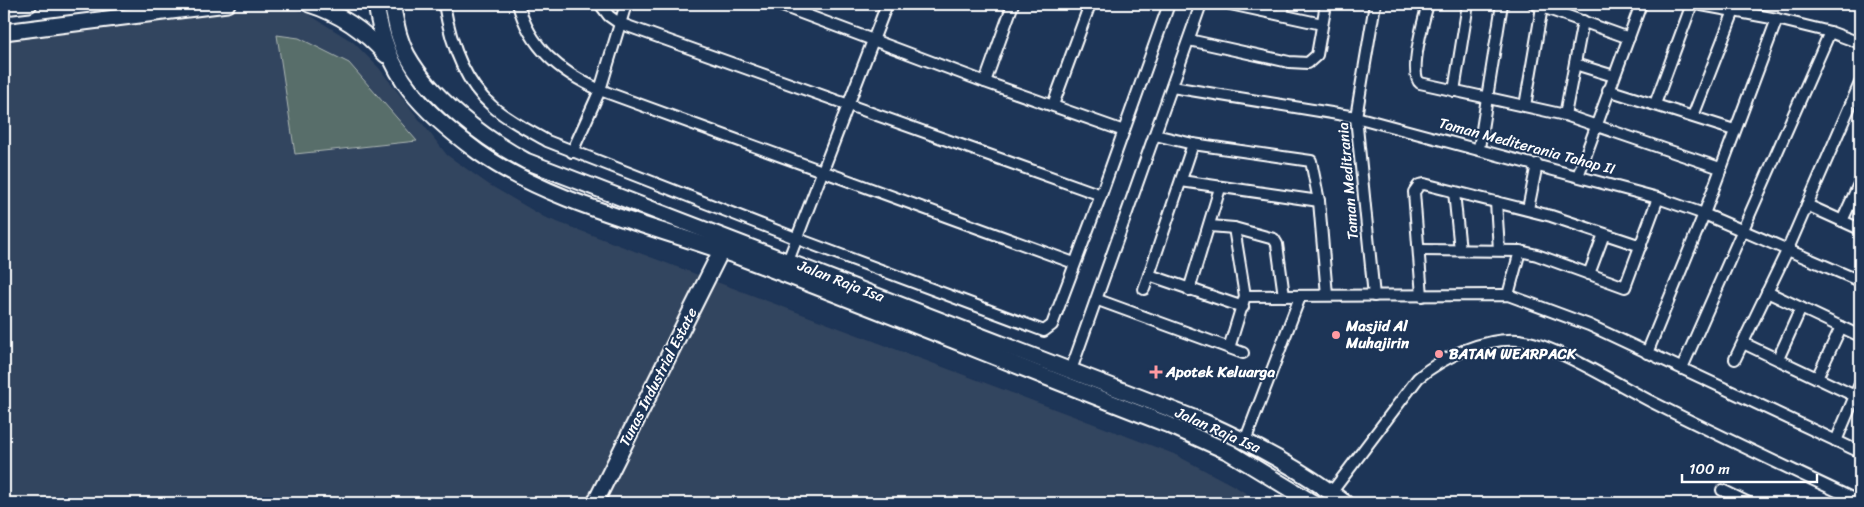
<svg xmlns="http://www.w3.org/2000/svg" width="1864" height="507" font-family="Sriracha,sans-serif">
<rect width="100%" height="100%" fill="#1d3557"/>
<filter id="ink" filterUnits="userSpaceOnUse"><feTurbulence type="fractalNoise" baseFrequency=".02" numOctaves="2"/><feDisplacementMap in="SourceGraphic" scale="10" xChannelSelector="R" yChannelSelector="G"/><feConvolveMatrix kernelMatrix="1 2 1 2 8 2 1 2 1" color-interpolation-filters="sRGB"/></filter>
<g filter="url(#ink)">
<path fill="#32445e" d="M 284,6 L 308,14 L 353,42 L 379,68 L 447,155 L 488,184 L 544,217 L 1174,454 L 1236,487 L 1261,503 L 4,503 L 4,39 L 184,15 Z"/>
<path fill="#586e6a" stroke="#acb6b4" d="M 277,35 L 299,38 L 349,63 L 417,141 L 295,154 Z"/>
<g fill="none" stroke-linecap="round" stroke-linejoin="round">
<defs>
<g id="street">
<path d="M 444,4 C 450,40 463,81 492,106 C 507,120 528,130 547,141 L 798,239 L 1044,331 L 1052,325 L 1101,195 L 1169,4"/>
<path d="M 518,4 C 530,48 560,72 600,90 L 1074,263"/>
<path d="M 600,4 L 609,16 L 619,23 L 1101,195"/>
<path d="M 777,4 L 985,82 L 1124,131"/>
<path d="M 1230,4 L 1322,24"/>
<path d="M 1428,4 C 1424,18 1408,75 1420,83 L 1565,115 L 1720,168"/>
<path d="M 1534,4 L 1629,38"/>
<path d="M 1282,15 L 1284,4"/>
<path d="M 1777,19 L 1830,32"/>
<path d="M 1189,40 L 1289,62 L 1308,63 L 1317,55 L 1326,4"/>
<path d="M 1575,64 L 1614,76"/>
<path d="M 985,82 L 1013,4"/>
<path d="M 1172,87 L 1356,117 L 1658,198 L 1704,214 L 1860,281"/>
<path d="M 1608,90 L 1734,130"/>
<path d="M 1454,91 L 1468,4"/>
<path d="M 1655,104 L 1692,4"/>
<path d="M 1053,105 L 1090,4"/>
<path d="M 1525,106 L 1542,7"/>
<path d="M 1565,115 L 1583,21"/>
<path d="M 1693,116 L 1734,11"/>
<path d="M 1155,135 L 1193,144 L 1311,161 L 1319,201 L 1327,295"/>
<path d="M 1193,144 L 1149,275 L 1243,307"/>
<path d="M 1479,148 L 1502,4"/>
<path d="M 572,152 L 600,90 L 626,4"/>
<path d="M 1578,176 L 1641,4"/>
<path d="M 1181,181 L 1319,201"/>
<path d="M 1454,192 L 1460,250"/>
<path d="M 1496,202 L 1499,250"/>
<path d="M 1807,205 L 1860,229"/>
<path d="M 1528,209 L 1537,164"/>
<path d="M 1842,221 L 1860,182"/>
<path d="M 1210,226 L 1234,228 L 1274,239 L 1277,244 L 1284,296"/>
<path d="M 1420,250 L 1520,251 L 1537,255 L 1625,287 L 1658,198"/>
<path d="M 788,261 L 887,4"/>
<path d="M 1589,274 L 1604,234"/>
<path d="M 1144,289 L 1149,275"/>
<path d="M 1189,290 L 1220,188"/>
<path d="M 1767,292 L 1860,336"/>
<path d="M 1508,295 L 1520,251"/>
<path d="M 1245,296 L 1508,295 L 1589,325 L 1860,452"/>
<path d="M 1374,296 L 1356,117 L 1375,4"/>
<path d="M 1422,296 L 1414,192 L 1419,185 L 1424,184 L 1551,216 L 1641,246"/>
<path d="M 1098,300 L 1243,353"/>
<path d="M 1743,343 L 1855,396"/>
<path d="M 1229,348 L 1245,296 L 1234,228"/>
<path d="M 1647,353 L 1704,214 L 1777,19 L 1696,4"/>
<path d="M 1735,359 L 1787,251 L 1860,83"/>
<path d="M 1778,359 L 1801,308"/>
<path d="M 1682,368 L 1830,32 L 1860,43"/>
<path d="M 1071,370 L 1201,4"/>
<path d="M 1817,378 L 1841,327"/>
<path d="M 1245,441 L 1300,297"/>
<path d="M 1836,441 L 1860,384"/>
<path d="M 1722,490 L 1749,503"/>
<path d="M 1331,493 L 1418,378 C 1443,357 1485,337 1519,340 C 1553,344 1619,385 1652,402 C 1721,437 1791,469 1860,502"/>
</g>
<g id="secondary">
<path d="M 309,4 C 338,13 365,31 386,55"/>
<path d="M 376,4 C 386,76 422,111 478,152 C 551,204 659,227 742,258 C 885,312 1026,370 1169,425 L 1229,452 L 1313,503"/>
<path d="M 392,4 C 396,22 398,39 407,55 C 431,98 483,138 526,161 L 1204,422 C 1255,445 1301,469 1345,503"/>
<path d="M 4,7 L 29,4"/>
<path d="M 4,32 L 227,4"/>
<path d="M 595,503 L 725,243"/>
</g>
</defs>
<use href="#street" stroke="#fff" stroke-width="14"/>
<use href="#secondary" stroke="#fff" stroke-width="19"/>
<use href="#street" stroke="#1d3557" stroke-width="10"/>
<use href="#secondary" stroke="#1d3557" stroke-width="15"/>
</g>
</g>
<g fill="#ff9aa2" stroke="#1d3557" stroke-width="2">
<circle cx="1336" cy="335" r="5"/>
<circle cx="1439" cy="354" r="5"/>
<path d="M1153.5 364.5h5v5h5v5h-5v5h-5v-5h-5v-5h5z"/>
</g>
<g text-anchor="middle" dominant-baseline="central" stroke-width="4" stroke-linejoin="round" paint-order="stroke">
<g font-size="15" fill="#fff" stroke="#1d3557">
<text transform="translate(1527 146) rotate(15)">Taman Mediterania Tahap II</text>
<text transform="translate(1348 181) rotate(-95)">Taman Meditrania</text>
<text transform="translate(841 281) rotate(21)">Jalan Raja Isa</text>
<text transform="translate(658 377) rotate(-63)">Tunas Industrial Estate</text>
<text transform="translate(1218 430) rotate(24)">Jalan Raja Isa</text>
</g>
<g font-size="15" font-weight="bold" fill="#fff" stroke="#1d3557" text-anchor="start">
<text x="1346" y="326">Masjid Al<tspan x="1346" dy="17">Muhajirin</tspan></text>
<text x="1449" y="354">BATAM WEARPACK</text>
<text x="1166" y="372">Apotek Keluarga</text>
</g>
</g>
<rect width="1864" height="507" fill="none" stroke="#1d3557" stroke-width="20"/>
<rect x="10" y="10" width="1844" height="487" fill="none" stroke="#fff" stroke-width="2" filter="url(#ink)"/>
<path d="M1682 474v8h135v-8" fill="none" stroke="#ffffff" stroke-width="2.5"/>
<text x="1689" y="474" font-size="15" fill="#ffffff" stroke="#1d3557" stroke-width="4" paint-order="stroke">100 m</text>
</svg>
